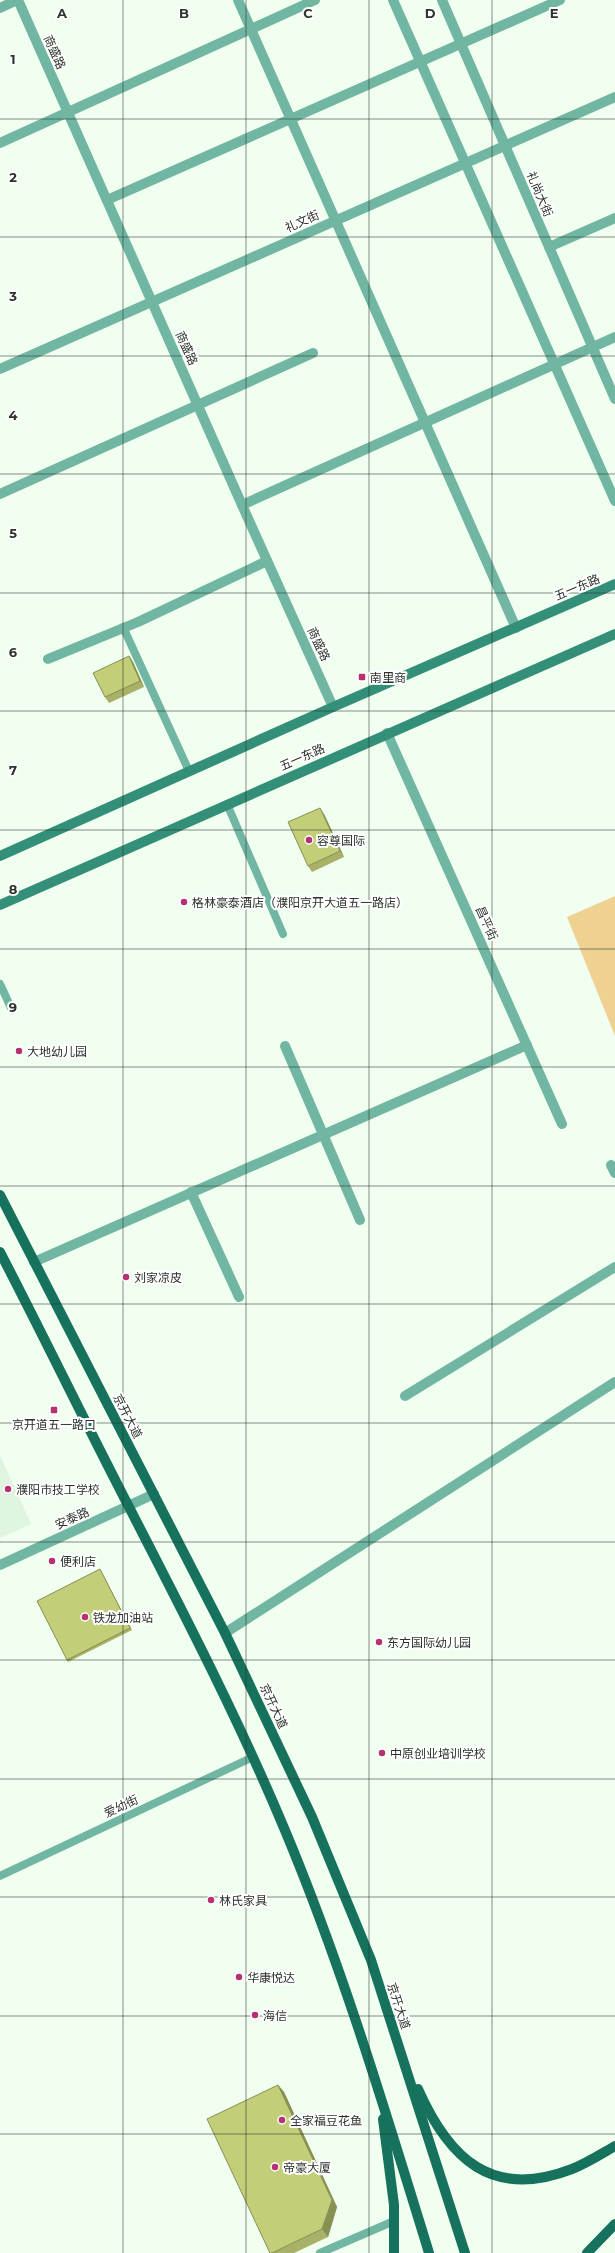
<svg xmlns="http://www.w3.org/2000/svg" width="615" height="2253" font-family="Montserrat,'Noto Sans SC',sans-serif">
<rect width="100%" height="100%" fill="#f0ffef"/>
<path fill="#e0f5df" d="M 0,1455 L 31,1524 L 0,1538 Z"/>
<path fill="#efd192" d="M 615,896 L 615,1036 L 567,917 Z"/>
<g fill="none" stroke-linecap="round" stroke-linejoin="round">
<g stroke="#70b6a2" stroke-width="8">
<path d="M 123,627 L 189,771"/>
<path d="M 227,804 L 283,934"/>
<path d="M 0,984 L 12,1010"/>
<path d="M 0,1876 L 253,1757"/>
<path d="M 320,2253 L 394,2221"/>
</g>
<g stroke="#70b6a2" stroke-width="10">
<path d="M 18,0 L 242,505 L 333,707"/>
<path d="M 238,0 L 516,628"/>
<path d="M 393,0 L 615,501"/>
<path d="M 442,0 L 615,399"/>
<path d="M 0,8 L 17,0"/>
<path d="M 0,143 L 315,0"/>
<path d="M 107,200 L 560,0"/>
<path d="M 549,247 L 615,218"/>
<path d="M 0,369 L 615,97"/>
<path d="M 0,494 L 313,353"/>
<path d="M 242,505 L 615,337"/>
<path d="M 48,659 L 138,622 L 267,561"/>
<path d="M 387,733 L 562,1124"/>
<path d="M 285,1046 L 360,1220"/>
<path d="M 611,1165 L 615,1173"/>
<path d="M 191,1192 L 239,1297"/>
<path d="M 34,1262 L 527,1045"/>
<path d="M 405,1396 L 615,1267"/>
<path d="M 0,1565 L 154,1494"/>
<path d="M 225,1633 L 615,1382"/>
</g>
<g stroke="#348f79" stroke-width="10">
<path d="M 0,856 L 333,707 L 615,584"/>
<path d="M 0,905 L 615,634"/>
</g>
<g stroke="#16715d" stroke-width="10">
<path d="M 0,1195 L 225,1633 L 312,1817 L 371,1960 L 465,2253"/>
<path d="M 0,1252 C 44,1337 85,1422 129,1507 C 183,1612 238,1718 284,1828 C 342,1966 385,2110 429,2253"/>
<path d="M 418,2089 C 449,2159 492,2200 572,2169 C 587,2163 601,2154 615,2146"/>
<path d="M 383,2119 L 394,2205 L 394,2253"/>
<path d="M 587,2253 L 615,2224"/>
</g>
</g>
<g fill="#a8b167">
<path d="M 129,656 L 133,662 L 144,687 L 109,703 L 105,697 Z"/>
<path d="M 324,814 L 344,857 L 312,872 L 308,866 Z"/>
<path d="M 101,1571 L 132,1630 L 68,1662 L 67,1660 Z"/>
<path d="M 278,2085 L 284,2092 L 337,2207 L 328,2237 L 294,2253 L 270,2253 Z"/>
</g>
<g fill="#889054">
<path d="M 129,656 L 133,662 L 144,687 L 140,681 Z"/>
<path d="M 320,808 L 324,814 L 344,857 L 340,851 Z"/>
<path d="M 278,2085 L 284,2092 L 337,2207 L 328,2237 L 322,2229 Z"/>
</g>
<g fill="#c3ce78" stroke="#889054">
<path d="M 129,656 L 140,681 L 105,697 L 93,673 Z"/>
<path d="M 320,808 L 340,851 L 308,866 L 288,822 Z"/>
<path d="M 100,1569 L 130,1628 L 67,1660 L 37,1601 Z"/>
<path d="M 278,2085 L 332,2200 L 322,2229 L 272,2253 L 270,2253 L 207,2119 Z"/>
</g>
<path fill="none" stroke="#2c322c" stroke-width="1" stroke-opacity="0.55" d="M 123,0 L 123,2253M 246,0 L 246,2253M 369,0 L 369,2253M 492,0 L 492,2253M 0,119 L 615,119M 0,237 L 615,237M 0,356 L 615,356M 0,474 L 615,474M 0,593 L 615,593M 0,711 L 615,711M 0,830 L 615,830M 0,949 L 615,949M 0,1067 L 615,1067M 0,1186 L 615,1186M 0,1304 L 615,1304M 0,1423 L 615,1423M 0,1542 L 615,1542M 0,1660 L 615,1660M 0,1779 L 615,1779M 0,1897 L 615,1897M 0,2016 L 615,2016M 0,2134 L 615,2134"/>
<g fill="#b73072" stroke="#fff" stroke-width="1.5">
<rect x="358" y="673" width="8" height="8" rx="2"/>
<circle cx="309" cy="840" r="4"/>
<circle cx="184" cy="902" r="4"/>
<circle cx="19" cy="1051" r="4"/>
<circle cx="126" cy="1277" r="4"/>
<rect x="50" y="1406" width="8" height="8" rx="2"/>
<circle cx="8" cy="1489" r="4"/>
<circle cx="52" cy="1561" r="4"/>
<circle cx="85" cy="1617" r="4"/>
<circle cx="379" cy="1642" r="4"/>
<circle cx="382" cy="1753" r="4"/>
<circle cx="211" cy="1900" r="4"/>
<circle cx="239" cy="1977" r="4"/>
<circle cx="255" cy="2015" r="4"/>
<circle cx="282" cy="2120" r="4"/>
<circle cx="275" cy="2167" r="4"/>
</g>
<g text-anchor="middle" dominant-baseline="central" stroke-width="4" stroke-linejoin="round" paint-order="stroke">
<g font-size="12" fill="#2c322c" stroke="#fff">
<text transform="translate(55 52) rotate(66)">商盛路</text>
<text transform="translate(540 194) rotate(67)">礼尚大街</text>
<text transform="translate(302 221) rotate(-24)">礼文街</text>
<text transform="translate(187 348) rotate(66)">商盛路</text>
<text transform="translate(577 587) rotate(-23)">五一东路</text>
<text transform="translate(319 644) rotate(65)">商盛路</text>
<text transform="translate(302 757) rotate(-24)">五一东路</text>
<text transform="translate(487 923) rotate(66)">昌平街</text>
<text transform="translate(128 1416) rotate(63)">京开大道</text>
<text transform="translate(72 1518) rotate(-24)">安泰路</text>
<text transform="translate(274 1706) rotate(65)">京开大道</text>
<text transform="translate(121 1806) rotate(-25)">爱幼街</text>
<text transform="translate(399 2006) rotate(72)">京开大道</text>
</g>
<g font-size="12" fill="#2c322c" stroke="#fff" text-anchor="start">
<text x="370" y="677">南里商</text>
<text x="317" y="840">容尊国际</text>
<text x="192" y="902">格林豪泰酒店（濮阳京开大道五一路店）</text>
<text x="27" y="1051">大地幼儿园</text>
<text x="134" y="1277">刘家凉皮</text>
<text x="54" y="1424" text-anchor="middle">京开道五一路口</text>
<text x="16" y="1489">濮阳市技工学校</text>
<text x="60" y="1561">便利店</text>
<text x="93" y="1617">铁龙加油站</text>
<text x="387" y="1642">东方国际幼儿园</text>
<text x="390" y="1753">中原创业培训学校</text>
<text x="219" y="1900">林氏家具</text>
<text x="247" y="1977">华康悦达</text>
<text x="263" y="2015">海信</text>
<text x="290" y="2120">全家福豆花鱼</text>
<text x="283" y="2167">帝豪大厦</text>
</g>
</g>
<g font-size="13" text-anchor="middle" font-weight="bold" fill="#2c322c" stroke="#fff" stroke-width="4" stroke-linejoin="round" paint-order="stroke">
<text x="62" y="18">A</text>
<text x="184" y="18">B</text>
<text x="308" y="18">C</text>
<text x="430" y="18">D</text>
<text x="554" y="18">E</text>
<text x="13" y="64">1</text>
<text x="13" y="182">2</text>
<text x="13" y="301">3</text>
<text x="13" y="420">4</text>
<text x="13" y="538">5</text>
<text x="13" y="657">6</text>
<text x="13" y="775">7</text>
<text x="13" y="894">8</text>
<text x="13" y="1012">9</text>
</g>
</svg>
